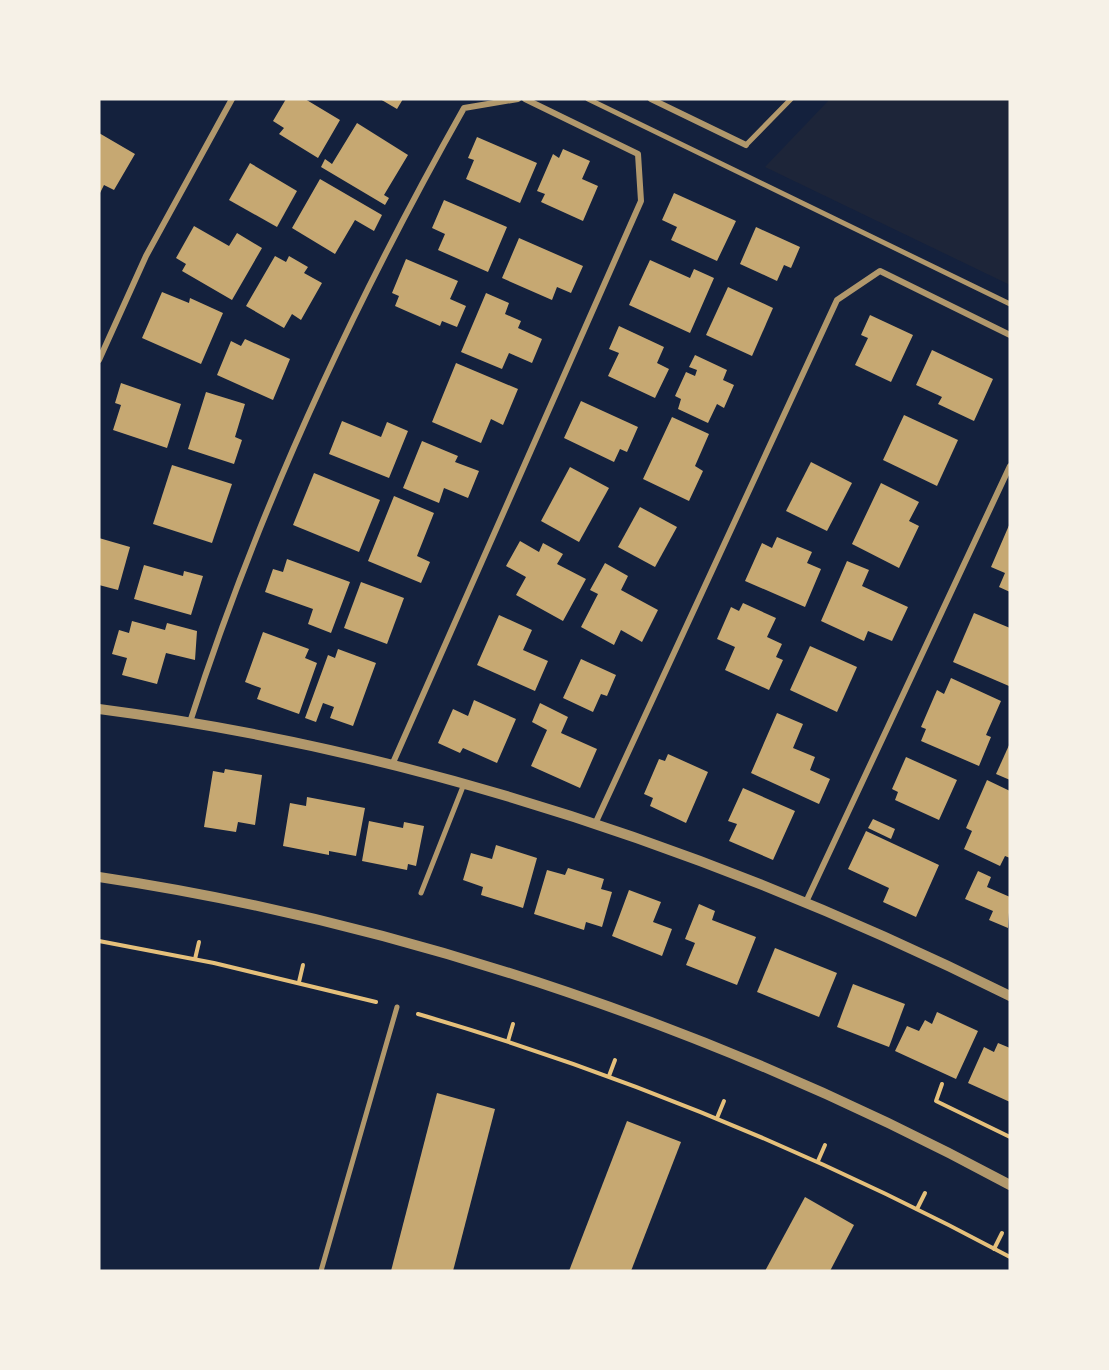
<svg xmlns="http://www.w3.org/2000/svg" width="1109" height="1370" font-family="'Nunito Sans',sans-serif">
<rect width="100%" height="100%" fill="#14213d"/>
<path fill="#1d2539" d="M 830,99 L 1010,99 L 1010,285 L 765,167 Z"/>
<g fill="#c6a872">
<path d="M 286,99 L 305,99 L 340,120 L 318,158 L 279,134 L 284,128 L 273,121 Z"/>
<path d="M 380,99 L 403,99 L 397,109 Z"/>
<path d="M 357,123 L 408,155 L 384,195 L 389,198 L 385,205 L 321,167 L 325,159 L 332,164 Z"/>
<path d="M 99,133 L 135,154 L 114,190 L 104,185 L 99,195 Z"/>
<path d="M 477,137 L 537,163 L 520,203 L 466,179 L 474,160 L 468,158 Z"/>
<path d="M 563,149 L 590,161 L 582,179 L 598,186 L 583,221 L 541,202 L 545,194 L 537,191 L 553,154 L 559,158 Z"/>
<path d="M 250,163 L 297,191 L 277,227 L 229,200 Z"/>
<path d="M 320,179 L 382,215 L 374,231 L 355,220 L 335,254 L 292,228 Z"/>
<path d="M 674,193 L 736,221 L 717,261 L 671,240 L 677,227 L 662,220 Z"/>
<path d="M 444,200 L 507,227 L 488,272 L 438,250 L 445,234 L 432,228 Z"/>
<path d="M 194,226 L 229,246 L 237,233 L 262,248 L 232,300 L 182,271 L 186,264 L 176,258 Z"/>
<path d="M 756,227 L 800,247 L 791,268 L 784,265 L 777,281 L 740,264 Z"/>
<path d="M 519,238 L 583,266 L 571,293 L 557,287 L 552,300 L 502,278 Z"/>
<path d="M 275,256 L 286,262 L 289,256 L 308,267 L 304,273 L 322,283 L 301,320 L 292,314 L 284,328 L 246,306 Z"/>
<path d="M 406,259 L 458,281 L 450,299 L 466,306 L 457,327 L 442,321 L 440,326 L 395,306 L 399,296 L 392,293 Z"/>
<path d="M 650,260 L 690,278 L 694,269 L 714,278 L 690,333 L 629,305 Z"/>
<path d="M 728,287 L 773,308 L 752,356 L 706,335 Z"/>
<path d="M 162,292 L 189,303 L 190,298 L 223,313 L 201,364 L 142,338 Z"/>
<path d="M 486,293 L 509,303 L 505,314 L 521,321 L 518,328 L 542,339 L 532,363 L 509,353 L 502,369 L 461,352 Z"/>
<path d="M 870,315 L 913,335 L 891,382 L 855,365 L 868,338 L 861,335 Z"/>
<path d="M 619,326 L 664,347 L 657,363 L 669,369 L 655,398 L 608,376 L 619,353 L 609,349 Z"/>
<path d="M 245,339 L 290,359 L 273,400 L 217,375 L 231,341 L 241,346 Z"/>
<path d="M 932,350 L 993,379 L 974,421 L 938,404 L 942,397 L 916,385 Z"/>
<path d="M 695,355 L 727,370 L 723,380 L 734,385 L 724,408 L 717,404 L 708,423 L 678,409 L 681,399 L 675,396 L 686,372 L 695,376 L 697,370 L 689,367 Z"/>
<path d="M 456,363 L 518,389 L 503,425 L 491,419 L 481,443 L 432,422 Z"/>
<path d="M 121,383 L 181,404 L 167,448 L 113,430 L 121,405 L 115,403 Z"/>
<path d="M 206,392 L 245,404 L 235,437 L 242,440 L 234,464 L 188,449 Z"/>
<path d="M 581,401 L 638,427 L 627,452 L 620,449 L 614,462 L 564,438 Z"/>
<path d="M 904,415 L 958,440 L 937,486 L 883,460 Z"/>
<path d="M 672,417 L 709,434 L 695,466 L 703,471 L 689,501 L 643,479 Z"/>
<path d="M 342,421 L 381,437 L 387,422 L 408,431 L 389,478 L 329,454 Z"/>
<path d="M 422,441 L 458,456 L 455,462 L 479,471 L 468,498 L 444,488 L 439,503 L 403,488 Z"/>
<path d="M 811,462 L 852,483 L 827,531 L 786,511 Z"/>
<path d="M 172,465 L 232,484 L 212,543 L 153,524 Z"/>
<path d="M 570,467 L 609,488 L 579,542 L 541,521 Z"/>
<path d="M 314,473 L 380,500 L 359,552 L 293,525 Z"/>
<path d="M 881,483 L 919,502 L 909,521 L 919,526 L 899,568 L 852,544 Z"/>
<path d="M 394,496 L 434,513 L 417,556 L 430,562 L 421,583 L 368,561 Z"/>
<path d="M 640,507 L 677,527 L 655,567 L 618,547 Z"/>
<path d="M 1010,523 L 1010,592 L 999,587 L 1005,573 L 991,567 Z"/>
<path d="M 777,537 L 812,552 L 807,563 L 821,569 L 805,607 L 745,581 L 762,543 L 772,548 Z"/>
<path d="M 99,538 L 130,547 L 118,590 L 99,585 Z"/>
<path d="M 520,541 L 539,552 L 543,543 L 563,554 L 557,564 L 586,579 L 563,621 L 516,595 L 526,577 L 506,566 Z"/>
<path d="M 287,559 L 350,582 L 331,633 L 308,624 L 313,609 L 265,592 L 273,569 L 283,572 Z"/>
<path d="M 847,561 L 869,570 L 862,586 L 908,607 L 892,641 L 868,631 L 864,641 L 821,621 Z"/>
<path d="M 605,563 L 628,576 L 621,590 L 658,610 L 642,642 L 621,630 L 614,645 L 581,627 L 598,594 L 590,590 Z"/>
<path d="M 144,565 L 183,576 L 184,571 L 203,576 L 191,615 L 134,599 Z"/>
<path d="M 361,582 L 404,598 L 387,644 L 344,628 Z"/>
<path d="M 743,603 L 776,618 L 767,637 L 782,644 L 776,657 L 783,660 L 769,690 L 725,670 L 735,647 L 717,639 L 731,607 L 739,611 Z"/>
<path d="M 974,613 L 1010,628 L 1009,686 L 953,662 Z"/>
<path d="M 499,615 L 532,630 L 523,650 L 548,661 L 535,691 L 477,665 Z"/>
<path d="M 132,621 L 165,630 L 167,623 L 197,631 L 195,660 L 166,653 L 157,684 L 122,675 L 127,658 L 112,654 L 119,630 L 129,633 Z"/>
<path d="M 263,632 L 309,649 L 305,658 L 317,663 L 299,714 L 257,699 L 261,688 L 245,682 Z"/>
<path d="M 810,646 L 857,667 L 837,712 L 790,690 Z"/>
<path d="M 338,649 L 376,663 L 353,726 L 330,718 L 334,707 L 323,703 L 316,722 L 305,718 L 328,655 L 335,658 Z"/>
<path d="M 581,659 L 616,675 L 607,696 L 601,694 L 593,712 L 563,698 Z"/>
<path d="M 951,678 L 1001,701 L 986,735 L 991,737 L 979,766 L 921,741 L 926,729 L 921,727 L 937,690 L 944,694 Z"/>
<path d="M 474,700 L 516,719 L 497,763 L 463,748 L 460,753 L 438,743 L 453,709 L 468,716 Z"/>
<path d="M 540,703 L 568,717 L 561,733 L 597,749 L 580,788 L 531,766 L 547,730 L 532,722 Z"/>
<path d="M 777,713 L 803,724 L 793,748 L 815,757 L 810,770 L 830,779 L 819,804 L 751,773 Z"/>
<path d="M 1010,743 L 1010,780 L 996,774 Z"/>
<path d="M 668,754 L 708,772 L 686,823 L 650,806 L 653,798 L 644,794 L 659,759 L 665,761 Z"/>
<path d="M 906,757 L 957,780 L 939,820 L 895,800 L 898,792 L 892,789 Z"/>
<path d="M 225,769 L 262,775 L 255,825 L 238,822 L 236,832 L 204,827 L 213,771 L 224,773 Z"/>
<path d="M 987,780 L 1010,791 L 1010,858 L 1005,856 L 1000,866 L 964,849 L 972,831 L 966,828 Z"/>
<path d="M 743,788 L 795,811 L 773,860 L 729,841 L 737,824 L 728,821 Z"/>
<path d="M 307,797 L 365,808 L 356,856 L 329,851 L 329,855 L 283,846 L 290,803 L 306,806 Z"/>
<path d="M 873,819 L 895,829 L 891,839 L 868,828 Z"/>
<path d="M 369,821 L 403,828 L 404,822 L 424,826 L 416,866 L 408,864 L 407,870 L 362,861 Z"/>
<path d="M 866,831 L 939,865 L 916,917 L 883,902 L 889,888 L 848,869 Z"/>
<path d="M 496,845 L 537,858 L 523,908 L 481,895 L 483,887 L 463,880 L 471,853 L 492,859 Z"/>
<path d="M 568,868 L 604,879 L 601,889 L 612,892 L 602,927 L 586,922 L 584,930 L 534,914 L 547,870 L 565,875 Z"/>
<path d="M 978,871 L 991,877 L 987,887 L 1010,897 L 1008,928 L 989,920 L 993,911 L 965,899 Z"/>
<path d="M 629,890 L 661,902 L 653,922 L 672,929 L 662,956 L 612,936 Z"/>
<path d="M 699,904 L 715,911 L 712,920 L 756,937 L 737,985 L 686,965 L 695,943 L 685,939 Z"/>
<path d="M 775,948 L 837,973 L 819,1017 L 757,992 Z"/>
<path d="M 853,984 L 905,1004 L 889,1047 L 837,1027 Z"/>
<path d="M 937,1012 L 978,1031 L 956,1079 L 895,1051 L 907,1026 L 919,1031 L 925,1020 L 932,1024 Z"/>
<path d="M 998,1043 L 1010,1048 L 1010,1102 L 968,1083 L 984,1047 L 994,1052 Z"/>
<path d="M 437,1093 L 495,1109 L 453,1271 L 391,1271 Z"/>
<path d="M 627,1121 L 681,1142 L 631,1271 L 569,1271 Z"/>
<path d="M 805,1197 L 854,1225 L 830,1271 L 765,1271 Z"/>
</g>
<g fill="none" stroke-linecap="round" stroke-linejoin="round">
<g stroke="#e5c07b" stroke-width="4">
<path d="M 99,941 L 214,963 L 376,1002"/>
<path d="M 195,959 L 199,942"/>
<path d="M 299,982 L 303,965"/>
<path d="M 418,1014 C 624,1074 821,1156 1010,1257"/>
<path d="M 508,1041 L 513,1024"/>
<path d="M 609,1076 L 615,1060"/>
<path d="M 942,1084 L 936,1101 L 1010,1137"/>
<path d="M 717,1118 L 724,1101"/>
<path d="M 818,1161 L 825,1145"/>
<path d="M 917,1209 L 925,1193"/>
<path d="M 994,1249 L 1002,1233"/>
</g>
<g stroke="#b1986c" stroke-width="5">
<path d="M 588,99 L 1010,304"/>
<path d="M 746,145 L 791,99"/>
<path d="M 421,893 L 464,784"/>
<path d="M 321,1271 L 397,1007"/>
</g>
<g stroke="#b1986c" stroke-width="6">
<path d="M 651,99 L 746,145"/>
<path d="M 99,360 L 146,256 L 232,99"/>
<path d="M 190,722 C 258,509 354,303 464,108 L 518,99"/>
<path d="M 392,765 L 641,201 L 638,154 L 525,99"/>
<path d="M 595,824 L 837,300 L 880,271 L 1010,335"/>
<path d="M 806,902 L 1010,466"/>
</g>
<g stroke="#b1986c" stroke-width="10">
<path d="M 99,709 C 416,750 724,854 1010,996"/>
<path d="M 99,877 C 413,924 730,1034 1010,1185"/>
</g>
</g>
<rect width="1109" height="1370" fill="none" stroke="#f6f1e7" stroke-width="201"/>
</svg>
